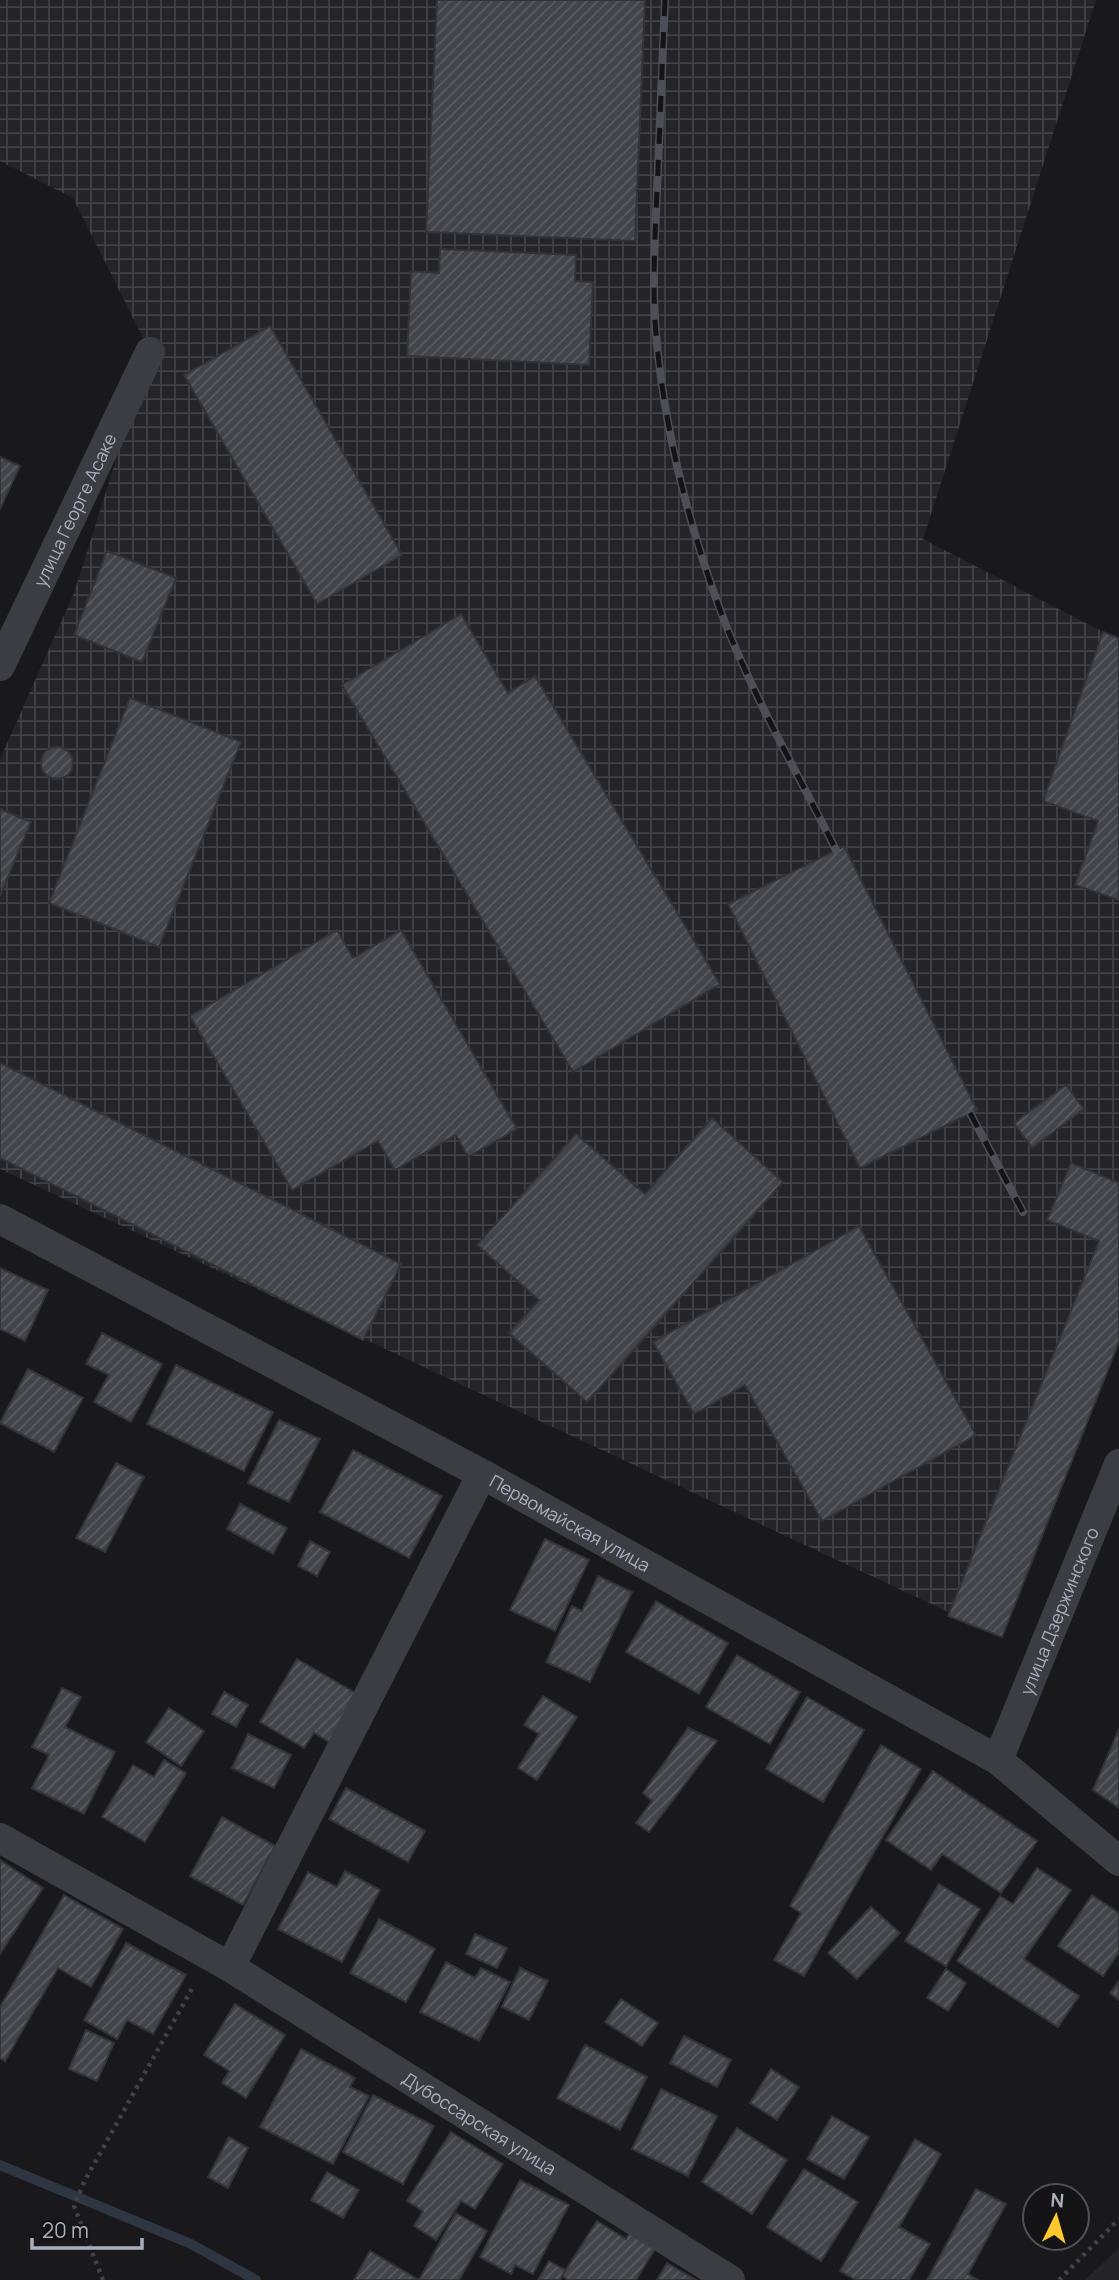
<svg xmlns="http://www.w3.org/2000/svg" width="1119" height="2280" font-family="Manrope,sans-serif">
<defs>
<pattern id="industrial-grid" width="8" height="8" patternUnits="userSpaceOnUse" patternTransform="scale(1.75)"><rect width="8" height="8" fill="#252529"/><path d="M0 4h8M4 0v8" fill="none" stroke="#424246"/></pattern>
<pattern id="building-hatch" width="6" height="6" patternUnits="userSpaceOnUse" patternTransform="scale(1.75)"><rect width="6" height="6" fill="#434449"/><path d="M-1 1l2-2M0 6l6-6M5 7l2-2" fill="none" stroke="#5b5c61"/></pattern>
</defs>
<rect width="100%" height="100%" fill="#19191c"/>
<path fill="#252529" d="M 1119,2248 L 1119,2280 L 1085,2280 Z"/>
<path fill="url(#industrial-grid)" d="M 0,0 L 1096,0 L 923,539 L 1119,640 L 1119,1342 L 1002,1637 L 0,1169 L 0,759 L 74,593 L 150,352 L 73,198 L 0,161 Z"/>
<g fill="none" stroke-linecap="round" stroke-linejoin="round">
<path stroke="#2e3741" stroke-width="10" d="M 0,2165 L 191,2244 L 256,2280"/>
</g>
<g fill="url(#building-hatch)" stroke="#333338" stroke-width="2">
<path d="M 437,0 L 645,0 L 635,241 L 426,232 Z"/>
<path d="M 440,249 L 576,255 L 575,281 L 593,282 L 589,365 L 407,356 L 411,271 L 439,273 Z"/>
<path d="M 270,326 L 402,555 L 317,604 L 184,375 Z"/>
<path d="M 0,457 L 20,466 L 0,509 Z"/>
<path d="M 107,551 L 176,578 L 142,662 L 74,635 Z"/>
<path d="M 461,614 L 508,693 L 535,676 L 720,984 L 573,1072 L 342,685 Z"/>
<path d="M 1103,632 L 1119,638 L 1119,900 L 1075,885 L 1098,821 L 1043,801 Z"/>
<path d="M 130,698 L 241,742 L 159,947 L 49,903 Z"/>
<circle cx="57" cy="763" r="16"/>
<path d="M 0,809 L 31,822 L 0,896 Z"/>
<path d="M 844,846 L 977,1110 L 860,1168 L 728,904 Z"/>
<path d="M 337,930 L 353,958 L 401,930 L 517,1129 L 468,1157 L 456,1135 L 395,1170 L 378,1141 L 292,1190 L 190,1016 Z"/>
<path d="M 0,1063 L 401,1264 L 363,1340 L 0,1158 Z"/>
<path d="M 1066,1085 L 1084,1109 L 1032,1148 L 1014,1123 Z"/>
<path d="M 712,1118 L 783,1182 L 587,1402 L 509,1333 L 539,1300 L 477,1245 L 576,1134 L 645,1194 Z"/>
<path d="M 1071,1163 L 1119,1183 L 1119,1342 L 1002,1637 L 948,1616 L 1099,1241 L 1047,1220 Z"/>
<path d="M 859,1226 L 976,1435 L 822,1521 L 745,1385 L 694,1414 L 653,1342 Z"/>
<path d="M 0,1268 L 48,1290 L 25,1341 L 0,1329 Z"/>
<path d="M 102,1333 L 162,1364 L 131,1422 L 94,1402 L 109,1375 L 86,1364 Z"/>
<path d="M 176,1365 L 273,1412 L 244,1471 L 147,1424 Z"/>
<path d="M 28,1369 L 83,1398 L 54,1452 L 0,1423 Z"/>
<path d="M 279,1420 L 320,1439 L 289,1502 L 248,1483 Z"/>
<path d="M 353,1450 L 442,1496 L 409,1558 L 320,1512 Z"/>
<path d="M 116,1463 L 144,1477 L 105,1552 L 76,1538 Z"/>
<path d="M 240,1504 L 287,1528 L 273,1554 L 227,1529 Z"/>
<path d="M 545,1539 L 589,1560 L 555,1631 L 510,1610 Z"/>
<path d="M 310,1541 L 330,1552 L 317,1576 L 298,1566 Z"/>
<path d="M 598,1576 L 632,1592 L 590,1682 L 546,1662 L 572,1606 L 582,1611 Z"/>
<path d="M 656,1601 L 728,1643 L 699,1694 L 626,1652 Z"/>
<path d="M 737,1655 L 800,1692 L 770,1744 L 706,1707 Z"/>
<path d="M 297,1659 L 359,1695 L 331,1743 L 314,1733 L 304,1748 L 260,1722 Z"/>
<path d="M 62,1688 L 81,1697 L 65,1727 L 115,1752 L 84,1814 L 32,1788 L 49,1755 L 32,1747 Z"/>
<path d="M 224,1692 L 248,1705 L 236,1727 L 212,1714 Z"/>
<path d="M 543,1696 L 577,1717 L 537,1780 L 518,1768 L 539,1734 L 524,1725 Z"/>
<path d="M 807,1697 L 864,1730 L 823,1802 L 766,1769 Z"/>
<path d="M 169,1708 L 204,1731 L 181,1766 L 146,1742 Z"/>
<path d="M 688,1728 L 717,1741 L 649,1832 L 636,1823 L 652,1801 L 643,1793 Z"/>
<path d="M 1119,1729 L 1119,1808 L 1093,1790 Z"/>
<path d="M 248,1734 L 291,1755 L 274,1788 L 232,1768 Z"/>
<path d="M 881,1745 L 921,1769 L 804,1976 L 774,1960 L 801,1913 L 790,1906 Z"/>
<path d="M 164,1760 L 186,1773 L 145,1842 L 102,1817 L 133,1765 L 154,1777 Z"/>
<path d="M 933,1771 L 1037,1841 L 1001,1893 L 942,1854 L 931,1870 L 886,1840 Z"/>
<path d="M 346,1788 L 425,1831 L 408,1862 L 329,1819 Z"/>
<path d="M 222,1817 L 275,1846 L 243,1905 L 190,1876 Z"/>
<path d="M 0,1860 L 43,1888 L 0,1954 Z"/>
<path d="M 1037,1868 L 1071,1890 L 1024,1959 L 1079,1996 L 1058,2027 L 957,1961 L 1000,1896 L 1013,1904 Z"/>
<path d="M 345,1871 L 380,1890 L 342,1962 L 278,1929 L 308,1872 L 337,1887 Z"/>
<path d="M 939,1884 L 980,1909 L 946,1966 L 905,1941 Z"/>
<path d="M 64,1895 L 123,1929 L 91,1987 L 58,1968 L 5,2061 L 0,2058 L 0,2007 Z"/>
<path d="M 1092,1895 L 1119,1913 L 1119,1952 L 1103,1976 L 1058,1946 Z"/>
<path d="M 871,1907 L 900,1933 L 857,1979 L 828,1953 Z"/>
<path d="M 379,1919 L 435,1949 L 406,2002 L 350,1973 Z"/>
<path d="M 475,1934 L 507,1948 L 497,1968 L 466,1954 Z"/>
<path d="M 126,1943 L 186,1975 L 153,2034 L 127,2020 L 117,2039 L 84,2020 Z"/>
<path d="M 446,1962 L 475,1978 L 481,1968 L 510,1982 L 479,2041 L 420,2012 Z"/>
<path d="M 520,1968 L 548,1981 L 529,2020 L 502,2007 Z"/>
<path d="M 946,1969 L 966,1983 L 948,2011 L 927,1998 Z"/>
<path d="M 1119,1981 L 1119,2000 L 1110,1993 Z"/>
<path d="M 621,1999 L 658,2023 L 642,2046 L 605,2022 Z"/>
<path d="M 235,2004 L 285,2035 L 246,2098 L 222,2083 L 229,2071 L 204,2055 Z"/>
<path d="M 86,2030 L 114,2043 L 97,2081 L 69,2069 Z"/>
<path d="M 684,2036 L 731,2060 L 717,2087 L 670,2063 Z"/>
<path d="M 585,2045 L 647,2077 L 620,2130 L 557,2098 Z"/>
<path d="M 301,2049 L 355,2078 L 350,2087 L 369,2096 L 333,2164 L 260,2127 Z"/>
<path d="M 771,2069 L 799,2087 L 777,2120 L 750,2103 Z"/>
<path d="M 661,2089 L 717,2116 L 688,2176 L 632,2149 Z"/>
<path d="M 373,2095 L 434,2126 L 403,2184 L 343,2152 Z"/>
<path d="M 832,2116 L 869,2137 L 844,2179 L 807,2159 Z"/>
<path d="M 737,2128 L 787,2160 L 752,2214 L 702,2182 Z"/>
<path d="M 451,2132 L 503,2164 L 475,2209 L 461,2201 L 436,2240 L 414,2226 L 423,2211 L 407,2201 Z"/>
<path d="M 229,2137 L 248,2148 L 228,2188 L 208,2177 Z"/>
<path d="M 915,2139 L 941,2154 L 899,2227 L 930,2244 L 909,2280 L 856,2280 L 840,2271 Z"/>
<path d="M 804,2169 L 858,2202 L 821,2261 L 767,2227 Z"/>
<path d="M 327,2172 L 359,2190 L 343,2218 L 311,2200 Z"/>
<path d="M 520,2180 L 569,2205 L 533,2274 L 515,2265 L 511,2274 L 480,2257 Z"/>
<path d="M 976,2189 L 1006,2204 L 968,2274 L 978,2280 L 927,2280 Z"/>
<path d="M 456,2213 L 487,2231 L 459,2280 L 354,2280 L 370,2251 L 419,2280 Z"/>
<path d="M 597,2221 L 626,2239 L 632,2228 L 658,2244 L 636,2280 L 568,2280 L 562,2276 Z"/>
<path d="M 549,2261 L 565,2270 L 560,2280 L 538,2280 Z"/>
<path d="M 667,2263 L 696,2280 L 657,2280 Z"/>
</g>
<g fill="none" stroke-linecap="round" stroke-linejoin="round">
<g stroke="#404248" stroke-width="4.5" stroke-dasharray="3.5 5" stroke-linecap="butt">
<path d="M 103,2280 L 74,2206 L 84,2182 L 194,1985"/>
<path d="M 1059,2280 L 1119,2219"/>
</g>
<g stroke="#3c3c43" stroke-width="30">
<path id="s1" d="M 0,666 L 150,352"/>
<path id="s2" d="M 0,1219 L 482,1474 L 998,1760 L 1119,1861"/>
<path id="s3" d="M 998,1760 L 1119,1464"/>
<path id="s4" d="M 0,1838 L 230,1967 L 730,2280"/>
<path d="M 230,1967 L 482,1474"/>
</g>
<defs>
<g id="rail">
<path d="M 665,0 C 662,64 660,127 657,191 C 655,238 652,286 656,334 C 664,426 687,519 719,607 C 750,691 796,770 836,850"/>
<path d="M 970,1113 L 1023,1212"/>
</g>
</defs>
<use href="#rail" stroke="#4d4e56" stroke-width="8"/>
<use href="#rail" stroke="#141417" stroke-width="5" stroke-dasharray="16" stroke-linecap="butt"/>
</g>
<g text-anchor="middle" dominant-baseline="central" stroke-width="7" stroke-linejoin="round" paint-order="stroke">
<g font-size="18" fill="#abafbc" stroke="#141417">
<text stroke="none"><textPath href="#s1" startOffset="173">улица Георге Асаке</textPath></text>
<text stroke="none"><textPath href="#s2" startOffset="646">Первомайская улица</textPath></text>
<text stroke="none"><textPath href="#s3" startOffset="161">улица Дзержинского</textPath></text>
<text stroke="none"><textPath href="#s4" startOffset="558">Дубоссарская улица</textPath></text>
</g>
</g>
<g transform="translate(1056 2217) rotate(5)"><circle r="33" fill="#141417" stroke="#505259" stroke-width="2"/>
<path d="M0-5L12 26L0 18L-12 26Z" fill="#ffc92e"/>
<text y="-10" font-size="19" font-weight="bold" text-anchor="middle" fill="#abafbc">N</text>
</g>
<path d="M32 2238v10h110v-10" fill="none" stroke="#abafbc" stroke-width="3.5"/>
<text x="42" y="2238" font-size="21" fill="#abafbc" stroke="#141417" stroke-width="5" paint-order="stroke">20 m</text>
</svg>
